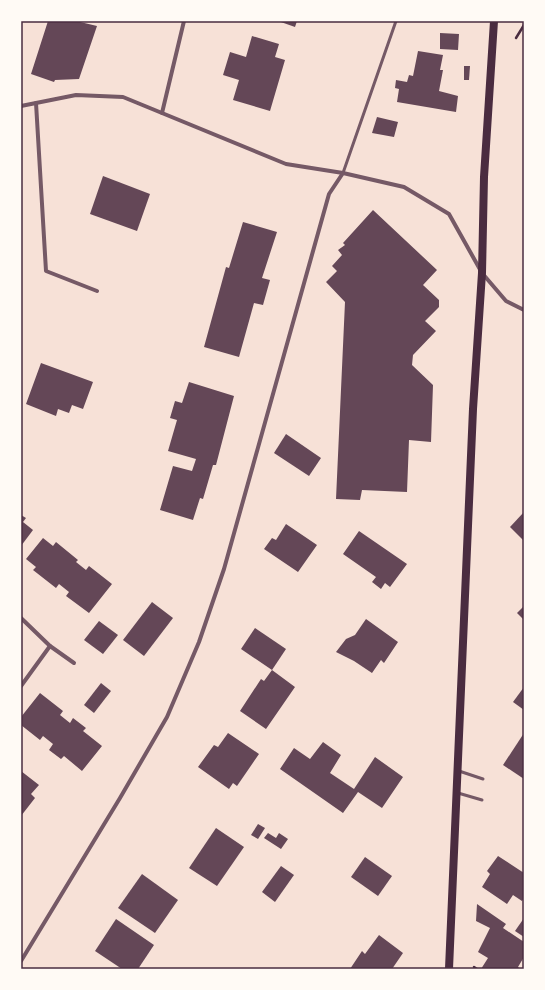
<svg xmlns="http://www.w3.org/2000/svg" width="545" height="990" font-family="Lato,sans-serif">
<rect width="100%" height="100%" fill="#f7e1d7"/>
<g fill="#644757">
<path d="M 48,21 L 76,21 L 97,26 L 79,79 L 55,80 L 54,82 L 31,74 Z"/>
<path d="M 278,21 L 297,21 L 295,27 Z"/>
<path d="M 440,33 L 459,34 L 458,50 L 440,49 Z"/>
<path d="M 252,36 L 279,44 L 275,57 L 285,60 L 270,111 L 233,100 L 239,80 L 223,75 L 230,52 L 246,57 Z"/>
<path d="M 418,51 L 443,55 L 440,70 L 443,70 L 439,91 L 458,96 L 456,112 L 397,102 L 399,89 L 395,88 L 396,80 L 407,82 L 409,75 L 413,76 Z"/>
<path d="M 464,66 L 470,66 L 469,80 L 464,80 Z"/>
<path d="M 377,117 L 398,122 L 394,137 L 372,133 Z"/>
<path d="M 103,176 L 150,194 L 137,231 L 90,214 Z"/>
<path d="M 373,210 L 437,270 L 423,285 L 439,300 L 439,307 L 425,321 L 436,331 L 413,355 L 412,365 L 433,385 L 431,442 L 409,440 L 407,492 L 362,490 L 360,500 L 336,499 L 345,302 L 326,282 L 337,271 L 332,266 L 342,255 L 338,250 L 345,245 L 343,243 Z"/>
<path d="M 243,222 L 277,232 L 262,278 L 270,280 L 263,305 L 254,303 L 239,357 L 204,347 L 226,267 L 229,268 Z"/>
<path d="M 41,363 L 93,382 L 83,409 L 72,405 L 69,413 L 58,409 L 56,416 L 26,404 Z"/>
<path d="M 189,382 L 234,396 L 216,465 L 213,465 L 203,499 L 200,498 L 193,520 L 160,510 L 173,466 L 192,471 L 196,459 L 168,451 L 177,420 L 170,418 L 175,401 L 182,403 Z"/>
<path d="M 286,434 L 321,458 L 309,476 L 274,453 Z"/>
<path d="M 524,512 L 524,541 L 510,527 Z"/>
<path d="M 21,515 L 26,518 L 23,522 L 33,530 L 21,546 Z"/>
<path d="M 286,524 L 317,545 L 298,572 L 264,549 L 272,538 L 276,540 Z"/>
<path d="M 359,531 L 407,564 L 390,587 L 385,583 L 381,589 L 372,582 L 376,577 L 343,554 Z"/>
<path d="M 43,538 L 53,546 L 56,542 L 78,560 L 76,562 L 86,570 L 89,566 L 112,584 L 89,613 L 66,596 L 69,592 L 59,584 L 56,588 L 33,570 L 36,567 L 26,559 Z"/>
<path d="M 152,602 L 173,618 L 144,656 L 123,640 Z"/>
<path d="M 524,606 L 524,620 L 517,613 Z"/>
<path d="M 366,619 L 398,642 L 384,663 L 381,660 L 372,673 L 354,661 L 336,652 L 346,639 L 355,635 Z"/>
<path d="M 99,621 L 118,635 L 103,654 L 84,640 Z"/>
<path d="M 255,628 L 286,649 L 272,670 L 241,649 Z"/>
<path d="M 272,670 L 295,687 L 266,729 L 240,711 L 261,679 L 264,681 Z"/>
<path d="M 101,683 L 111,691 L 94,713 L 84,705 Z"/>
<path d="M 524,687 L 524,710 L 513,702 Z"/>
<path d="M 40,693 L 63,711 L 60,715 L 70,723 L 73,718 L 86,728 L 83,731 L 102,746 L 82,771 L 64,756 L 61,759 L 49,750 L 53,744 L 43,736 L 40,740 L 21,725 L 21,717 Z"/>
<path d="M 228,733 L 259,754 L 237,786 L 233,783 L 229,789 L 198,767 L 214,745 L 218,747 Z"/>
<path d="M 524,733 L 524,779 L 503,765 Z"/>
<path d="M 323,742 L 341,755 L 330,773 L 354,789 L 375,757 L 403,777 L 382,808 L 358,792 L 343,813 L 280,769 L 294,748 L 310,759 Z"/>
<path d="M 21,771 L 39,785 L 31,794 L 35,798 L 21,816 Z"/>
<path d="M 258,824 L 265,828 L 258,839 L 251,835 Z"/>
<path d="M 216,828 L 244,847 L 217,886 L 189,868 Z"/>
<path d="M 268,833 L 276,838 L 279,833 L 288,839 L 281,849 L 264,838 Z"/>
<path d="M 498,856 L 524,873 L 524,898 L 522,901 L 513,895 L 507,904 L 482,887 L 490,874 L 487,871 Z"/>
<path d="M 365,857 L 392,876 L 378,896 L 351,877 Z"/>
<path d="M 281,866 L 294,875 L 275,902 L 262,892 Z"/>
<path d="M 142,874 L 178,900 L 155,933 L 118,908 Z"/>
<path d="M 477,904 L 506,924 L 503,928 L 524,942 L 524,957 L 518,967 L 519,968 L 518,969 L 481,969 L 488,958 L 478,952 L 490,928 L 476,921 Z"/>
<path d="M 524,918 L 524,937 L 515,931 Z"/>
<path d="M 116,919 L 154,945 L 138,969 L 122,969 L 95,951 Z"/>
<path d="M 379,935 L 403,953 L 392,969 L 350,969 L 362,951 L 365,954 Z"/>
</g>
<g fill="none" stroke-linecap="round" stroke-linejoin="round">
<g stroke="#4a2c40" stroke-width="2.5">
<path d="M 516,38 L 524,25"/>
<path d="M 474,967 L 477,969"/>
</g>
<g stroke="#755966" stroke-width="3">
<path d="M 343,173 L 396,21"/>
<path d="M 459,771 L 483,779"/>
<path d="M 458,793 L 482,800"/>
</g>
<g stroke="#755966" stroke-width="4">
<path d="M 36,103 L 46,271 L 97,291"/>
<path d="M 21,106 L 76,95 L 123,97 L 286,164 L 343,173 L 404,187 L 449,214 L 482,273 L 506,301 L 524,310"/>
<path d="M 162,113 L 184,21"/>
<path d="M 21,618 L 50,646 L 74,663"/>
<path d="M 21,686 L 50,646"/>
<path d="M 21,961 L 120,798 L 167,717 L 199,642 L 224,569 L 329,194 L 343,173"/>
</g>
<path stroke="#4a2c40" stroke-width="8" d="M 449,969 L 473,409 L 482,273 L 484,177 L 494,21"/>
</g>
<rect width="545" height="990" fill="none" stroke="#fffaf5" stroke-width="44"/>
<rect x="22" y="22" width="501" height="946" fill="none" stroke="#4a2c40" stroke-width="1.5"/>
</svg>
